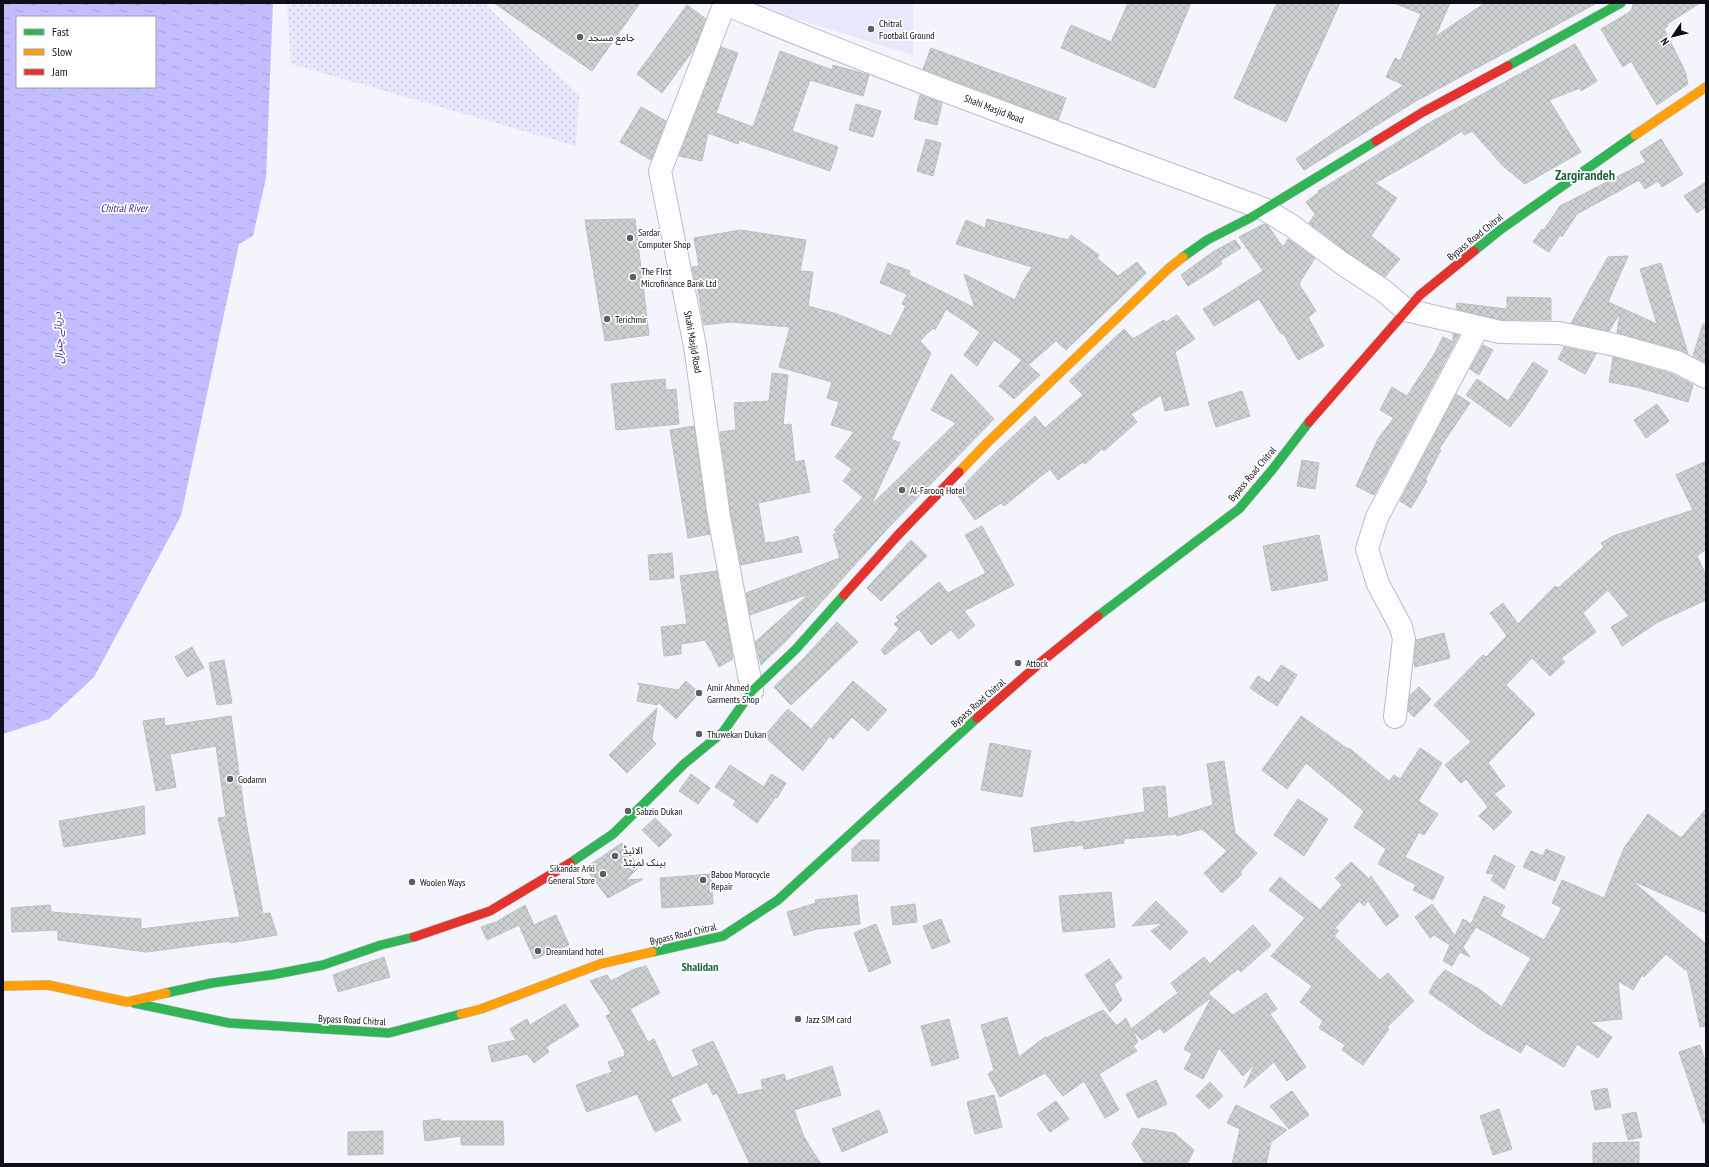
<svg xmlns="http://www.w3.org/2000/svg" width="1709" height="1167" font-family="'PT Sans Narrow','Noto Sans Arabic',sans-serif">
<defs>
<pattern id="garden-dots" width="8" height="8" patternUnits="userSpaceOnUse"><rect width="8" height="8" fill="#e7e7fd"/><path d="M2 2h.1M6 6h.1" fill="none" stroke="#c5c5d8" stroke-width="1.8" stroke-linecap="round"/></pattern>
<pattern id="water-ripples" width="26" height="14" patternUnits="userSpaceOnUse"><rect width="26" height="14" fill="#c2bdfe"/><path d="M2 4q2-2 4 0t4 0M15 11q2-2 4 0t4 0" fill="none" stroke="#a6a1d9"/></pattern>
<pattern id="building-cross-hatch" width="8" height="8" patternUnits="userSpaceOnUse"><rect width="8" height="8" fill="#cbd0d0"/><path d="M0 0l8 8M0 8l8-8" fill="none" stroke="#adb1b2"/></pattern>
</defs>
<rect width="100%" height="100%" fill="#f4f4fc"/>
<path fill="#e7e7fd" d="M 744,3 L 913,3 L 913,55 Z"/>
<path fill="url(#garden-dots)" d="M 287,3 L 484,3 L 579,96 L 576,146 L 291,64 Z"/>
<path fill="url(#water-ripples)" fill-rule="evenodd" d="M 3,3 L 273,3 L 266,178 L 253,236 L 239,244 L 181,516 L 94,677 L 49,719 L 3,734 ZM 17,17 L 155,17 L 155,87 L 17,87 Z"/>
<g fill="url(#building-cross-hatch)" stroke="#babfbf">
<path d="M 494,3 L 640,3 L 592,71 Z"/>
<path d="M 1128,3 L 1191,3 L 1155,88 L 1061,48 L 1071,25 L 1111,42 Z"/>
<path d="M 1277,3 L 1340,3 L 1286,122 L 1234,98 Z"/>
<path d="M 1394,3 L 1450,3 L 1435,37 L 1485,3 L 1597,3 L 1416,101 L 1304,170 L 1296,159 L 1404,85 L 1386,77 L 1395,58 L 1400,61 L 1421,14 Z"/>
<path d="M 1633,3 L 1700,3 L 1667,24 L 1668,26 L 1664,29 L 1685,71 L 1688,84 L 1657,105 L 1631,61 L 1623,67 L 1601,29 L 1628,13 L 1632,9 Z"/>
<path d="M 687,5 L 706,19 L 694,49 L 662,93 L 637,74 Z"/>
<path d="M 1575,44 L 1597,81 L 1581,91 L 1580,88 L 1549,100 L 1581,152 L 1525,184 L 1503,166 L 1472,131 L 1464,135 L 1462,131 L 1426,154 L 1375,183 L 1397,198 L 1371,236 L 1400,259 L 1385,277 L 1350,254 L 1309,223 L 1315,214 L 1306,202 L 1319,192 L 1318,191 L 1429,123 Z"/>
<path d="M 721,47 L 738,53 L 716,113 L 753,127 L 780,51 L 832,70 L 833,65 L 869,75 L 863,96 L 810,80 L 792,131 L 838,147 L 830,171 L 739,140 L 738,144 L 708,133 L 702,161 L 679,156 Z"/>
<path d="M 931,48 L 1066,98 L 1058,120 L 923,69 Z"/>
<path d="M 920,95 L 942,103 L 937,125 L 914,119 Z"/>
<path d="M 856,104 L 881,111 L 873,137 L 849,130 Z"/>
<path d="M 641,107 L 666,121 L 651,160 L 620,142 Z"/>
<path d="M 926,139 L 941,143 L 933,176 L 917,171 Z"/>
<path d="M 1661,139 L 1683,174 L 1662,187 L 1658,181 L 1645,189 L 1639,180 L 1577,214 L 1562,237 L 1560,235 L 1549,252 L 1533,242 L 1542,229 L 1544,230 L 1560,206 L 1646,162 L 1640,152 Z"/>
<path d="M 1706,182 L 1706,207 L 1697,213 L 1684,196 Z"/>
<path d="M 635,219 L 649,335 L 605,341 L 585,220 Z"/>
<path d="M 987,219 L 1068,240 L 1071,235 L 1099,255 L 1097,258 L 1118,276 L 1137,262 L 1146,273 L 1066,350 L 1056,341 L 1029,364 L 1024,361 L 1040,375 L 1014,399 L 999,386 L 1022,360 L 994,340 L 977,366 L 964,355 L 980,332 L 946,309 L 935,330 L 933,328 L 920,341 L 931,353 L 891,439 L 900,443 L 871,505 L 956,423 L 931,410 L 951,374 L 994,419 L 889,527 L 787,640 L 761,665 L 755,642 L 809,594 L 750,615 L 746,593 L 840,558 L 833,535 L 837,532 L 834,530 L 863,497 L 843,481 L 852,469 L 835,457 L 854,432 L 831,425 L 839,402 L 827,398 L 832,382 L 779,367 L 790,327 L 730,322 L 704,325 L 697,285 L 696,286 L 692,267 L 699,266 L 694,238 L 740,230 L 806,240 L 800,271 L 813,272 L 808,306 L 837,314 L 891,336 L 906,306 L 902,304 L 907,294 L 880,283 L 888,263 L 910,271 L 909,275 L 975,308 L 964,274 L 1015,300 L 1022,283 L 1032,267 L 956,244 L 966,220 L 985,228 Z"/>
<path d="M 1264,224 L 1268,226 L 1283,247 L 1288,239 L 1315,258 L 1299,284 L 1316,311 L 1308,317 L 1324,346 L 1298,360 L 1283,333 L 1281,334 L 1259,299 L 1214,326 L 1203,309 L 1263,271 L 1239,237 Z"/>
<path d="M 1235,240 L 1241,248 L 1220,261 L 1222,264 L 1188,286 L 1181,275 L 1214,251 Z"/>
<path d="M 1628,256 L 1608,302 L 1657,324 L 1640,269 L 1661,263 L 1688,354 L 1681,350 L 1617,333 L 1620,313 L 1609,331 L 1571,323 L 1608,257 Z"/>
<path d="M 1507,297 L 1551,298 L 1551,320 L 1502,320 L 1456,309 L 1457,303 L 1507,309 Z"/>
<path d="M 1177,315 L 1195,339 L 1175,352 L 1189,405 L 1165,411 L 1161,395 L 1131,414 L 1137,422 L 1104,451 L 1102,449 L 1085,464 L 1083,462 L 1058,480 L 1050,469 L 1004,506 L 1001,503 L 975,520 L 956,493 L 996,452 L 1035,416 L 1045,428 L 1083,395 L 1069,381 L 1124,329 L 1133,339 L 1164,320 L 1166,322 Z"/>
<path d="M 1703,324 L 1706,325 L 1706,363 L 1693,356 Z"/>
<path d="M 1453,334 L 1459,335 L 1374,495 L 1356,486 L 1378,439 L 1394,418 L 1380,410 L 1392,387 L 1407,396 L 1435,353 L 1443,337 L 1453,342 Z"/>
<path d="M 1483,345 L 1493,350 L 1479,375 L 1470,369 Z"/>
<path d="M 1564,347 L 1596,354 L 1585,374 L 1558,359 Z"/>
<path d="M 1613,357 L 1672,374 L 1693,385 L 1688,402 L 1636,387 L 1609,382 Z"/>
<path d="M 1533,362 L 1548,371 L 1524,409 L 1510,427 L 1466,395 L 1477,379 L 1508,401 Z"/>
<path d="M 772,373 L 788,375 L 783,425 L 791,424 L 795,462 L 804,460 L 810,492 L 758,503 L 765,543 L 771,542 L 771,543 L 798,536 L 802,552 L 741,565 L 731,515 L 720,432 L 736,430 L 734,403 L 769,401 Z"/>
<path d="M 665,379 L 666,390 L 676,389 L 679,424 L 616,430 L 611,384 Z"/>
<path d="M 1242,391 L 1250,416 L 1216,427 L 1208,402 Z"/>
<path d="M 1456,394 L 1470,403 L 1439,449 L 1441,450 L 1425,480 L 1427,481 L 1411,508 L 1400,501 Z"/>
<path d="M 1657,404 L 1669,421 L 1646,438 L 1634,420 Z"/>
<path d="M 694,426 L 710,534 L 688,538 L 670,430 Z"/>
<path d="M 1302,460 L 1319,463 L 1315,489 L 1297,486 Z"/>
<path d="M 1706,461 L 1706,549 L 1697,556 L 1706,575 L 1706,600 L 1658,622 L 1622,646 L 1611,627 L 1629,616 L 1608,590 L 1583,613 L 1596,632 L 1561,658 L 1565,662 L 1550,676 L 1532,658 L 1506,685 L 1535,714 L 1488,763 L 1505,786 L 1494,794 L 1512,812 L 1494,830 L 1479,816 L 1488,807 L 1466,779 L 1461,783 L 1445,765 L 1471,742 L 1434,705 L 1483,655 L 1486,657 L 1507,636 L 1490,613 L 1503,603 L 1518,624 L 1555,586 L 1558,588 L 1604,547 L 1601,543 L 1613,536 L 1693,510 L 1676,475 Z"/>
<path d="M 982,526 L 1014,585 L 964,611 L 975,625 L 959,639 L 951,630 L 931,645 L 919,629 L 885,655 L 881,650 L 899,629 L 894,624 L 899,620 L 896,617 L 939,582 L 948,593 L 986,573 L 965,535 Z"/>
<path d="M 1319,535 L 1328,580 L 1272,591 L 1263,546 Z"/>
<path d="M 911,540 L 927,556 L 881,601 L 867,588 Z"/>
<path d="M 672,553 L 674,578 L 650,580 L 648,555 Z"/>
<path d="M 717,571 L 733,659 L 719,667 L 712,653 L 714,650 L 711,651 L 705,640 L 681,644 L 681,654 L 664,656 L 661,627 L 687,624 L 680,576 Z"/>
<path d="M 837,622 L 858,642 L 791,705 L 774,687 L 805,657 Z"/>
<path d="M 1444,633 L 1450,658 L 1415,667 L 1414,663 L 1416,640 Z"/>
<path d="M 192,647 L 204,668 L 187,677 L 175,657 Z"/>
<path d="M 224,660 L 232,703 L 217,705 L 209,663 Z"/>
<path d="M 1281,665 L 1297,675 L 1277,706 L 1250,688 L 1258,676 L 1269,683 Z"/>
<path d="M 686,681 L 699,693 L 676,719 L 658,702 L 657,705 L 637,701 L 640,686 L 637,683 L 678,690 Z"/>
<path d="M 853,681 L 887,710 L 868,731 L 852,717 L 833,739 L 830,736 L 803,771 L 764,736 L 788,709 L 811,729 Z"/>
<path d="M 1419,687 L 1431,699 L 1414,717 L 1408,711 L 1410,695 Z"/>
<path d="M 657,708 L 652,739 L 656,744 L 627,773 L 609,755 Z"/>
<path d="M 231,716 L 245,816 L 263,914 L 270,913 L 277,935 L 230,943 L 230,941 L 146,952 L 58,940 L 58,930 L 12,932 L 11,908 L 50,905 L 51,912 L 141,919 L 141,929 L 240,917 L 218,818 L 226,817 L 216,746 L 170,754 L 176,787 L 156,791 L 143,721 L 164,718 L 165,726 Z"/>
<path d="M 1301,716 L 1348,749 L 1349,748 L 1389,781 L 1394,775 L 1400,779 L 1420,748 L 1442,763 L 1418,801 L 1438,814 L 1424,835 L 1419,832 L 1405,857 L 1444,877 L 1433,900 L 1413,890 L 1416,885 L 1378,864 L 1386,849 L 1354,827 L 1364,811 L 1306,763 L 1287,789 L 1262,770 Z"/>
<path d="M 990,743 L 1031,751 L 1022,797 L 981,790 Z"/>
<path d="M 1224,761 L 1235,833 L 1257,853 L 1240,872 L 1242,874 L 1222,893 L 1204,873 L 1227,851 L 1202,829 L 1177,836 L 1177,834 L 1124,839 L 1124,843 L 1084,849 L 1083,845 L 1034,852 L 1031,828 L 1074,821 L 1075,823 L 1145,812 L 1143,788 L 1165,786 L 1168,819 L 1213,805 L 1207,764 Z"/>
<path d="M 730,765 L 764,787 L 771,774 L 786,783 L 777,798 L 776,797 L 757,823 L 733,805 L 736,801 L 715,787 Z"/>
<path d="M 691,774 L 710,788 L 698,804 L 679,791 Z"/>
<path d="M 1298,799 L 1328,819 L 1304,856 L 1274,835 Z"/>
<path d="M 144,806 L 145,834 L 64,847 L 59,821 Z"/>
<path d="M 1706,809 L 1706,913 L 1631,880 L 1706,944 L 1706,1026 L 1700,1027 L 1687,969 L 1685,970 L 1666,954 L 1644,977 L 1642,975 L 1633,990 L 1618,981 L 1622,1019 L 1590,1022 L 1612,1037 L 1598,1058 L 1577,1044 L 1564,1067 L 1526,1044 L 1521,1053 L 1486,1033 L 1429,993 L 1435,981 L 1445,970 L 1479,989 L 1502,1007 L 1531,958 L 1476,927 L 1463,947 L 1470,957 L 1460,952 L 1452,966 L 1443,961 L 1450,945 L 1434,935 L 1430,938 L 1415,917 L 1432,904 L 1455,936 L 1463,919 L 1471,924 L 1484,896 L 1505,906 L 1500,916 L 1544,940 L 1562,908 L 1552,903 L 1562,880 L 1604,898 L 1624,848 L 1648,814 L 1681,838 Z"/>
<path d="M 655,818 L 672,835 L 659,847 L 642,830 Z"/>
<path d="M 862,840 L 879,840 L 879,861 L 852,861 L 852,849 Z"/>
<path d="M 622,843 L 639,867 L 626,880 L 643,879 L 608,898 L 585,868 Z"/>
<path d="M 1546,849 L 1565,857 L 1555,881 L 1523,867 L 1531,851 L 1543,856 Z"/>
<path d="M 1494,855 L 1515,866 L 1504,889 L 1491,880 L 1494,874 L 1486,873 Z"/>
<path d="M 1351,862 L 1369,879 L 1371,876 L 1399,916 L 1386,926 L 1368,901 L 1364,906 L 1359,901 L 1335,928 L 1339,931 L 1334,936 L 1380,980 L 1388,973 L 1414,1001 L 1387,1027 L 1389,1029 L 1363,1065 L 1342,1050 L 1345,1045 L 1319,1028 L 1323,1021 L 1300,1002 L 1312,986 L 1271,956 L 1305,918 L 1269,890 L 1280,877 L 1320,910 L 1342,885 L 1335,878 Z"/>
<path d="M 711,874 L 713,904 L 662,908 L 660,878 Z"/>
<path d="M 1111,892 L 1115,927 L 1063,932 L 1059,896 Z"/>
<path d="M 857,895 L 860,924 L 817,929 L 794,936 L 787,912 L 816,903 L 815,900 Z"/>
<path d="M 1156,901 L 1188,932 L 1170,950 L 1151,931 L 1163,923 L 1132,926 Z"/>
<path d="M 915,904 L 917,922 L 893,925 L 891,907 Z"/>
<path d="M 525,905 L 534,925 L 556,915 L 569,945 L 534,959 L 519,925 L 487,940 L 481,927 L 496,922 Z"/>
<path d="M 941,919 L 950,942 L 932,949 L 923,926 Z"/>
<path d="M 876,924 L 891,963 L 869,972 L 854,933 Z"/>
<path d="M 1253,925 L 1271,945 L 1241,972 L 1238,969 L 1208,993 L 1212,997 L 1164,1033 L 1160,1028 L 1142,1040 L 1132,1030 L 1138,1042 L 1133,1046 L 1137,1051 L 1099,1074 L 1119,1110 L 1105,1118 L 1084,1081 L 1063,1096 L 1045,1073 L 1000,1097 L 988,1074 L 994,1070 L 981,1025 L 1007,1017 L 1019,1057 L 1045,1037 L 1046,1038 L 1103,1010 L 1117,1026 L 1126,1018 L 1131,1029 L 1178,993 L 1171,983 L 1204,957 L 1210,964 Z"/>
<path d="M 384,957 L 390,977 L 338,992 L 333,975 Z"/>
<path d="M 1109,959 L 1122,978 L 1114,984 L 1122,1000 L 1110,1012 L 1085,975 Z"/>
<path d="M 646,966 L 660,993 L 630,1009 L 648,1042 L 654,1039 L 672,1078 L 699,1065 L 692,1050 L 713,1041 L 738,1095 L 763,1089 L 761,1080 L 784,1074 L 786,1081 L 832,1066 L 841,1095 L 794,1110 L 804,1137 L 821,1164 L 750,1164 L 717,1093 L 713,1095 L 707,1082 L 670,1099 L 681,1120 L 655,1132 L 637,1094 L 587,1112 L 576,1085 L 612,1072 L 608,1062 L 625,1056 L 624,1053 L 625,1052 L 606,1016 L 611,1013 L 590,981 L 607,975 L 611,981 L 634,969 Z"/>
<path d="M 1266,993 L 1277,1009 L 1270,1014 L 1306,1067 L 1287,1081 L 1274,1062 L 1244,1088 L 1255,1064 L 1243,1076 L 1219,1048 L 1203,1079 L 1184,1069 L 1192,1054 L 1184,1049 L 1212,997 L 1233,1015 Z"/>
<path d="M 565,1004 L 579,1026 L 546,1047 L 549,1052 L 534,1063 L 527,1054 L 492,1062 L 488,1046 L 516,1040 L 510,1029 L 527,1019 L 530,1025 Z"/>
<path d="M 949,1019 L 959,1058 L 932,1066 L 921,1026 Z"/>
<path d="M 1700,1045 L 1706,1064 L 1706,1123 L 1703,1123 L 1679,1052 Z"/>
<path d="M 1156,1080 L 1167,1104 L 1138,1118 L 1126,1094 Z"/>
<path d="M 1210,1082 L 1223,1096 L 1209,1109 L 1196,1096 Z"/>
<path d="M 1607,1088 L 1611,1107 L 1595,1110 L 1591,1091 Z"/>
<path d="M 1292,1091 L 1309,1115 L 1289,1129 L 1270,1106 Z"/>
<path d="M 994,1095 L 1002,1127 L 975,1134 L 967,1102 Z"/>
<path d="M 1056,1101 L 1069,1119 L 1050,1132 L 1037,1114 Z"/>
<path d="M 1236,1105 L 1287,1130 L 1271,1142 L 1266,1164 L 1232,1164 L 1240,1129 L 1227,1123 Z"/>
<path d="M 1499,1109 L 1512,1149 L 1493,1155 L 1480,1116 Z"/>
<path d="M 879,1110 L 888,1132 L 842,1152 L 832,1129 Z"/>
<path d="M 1636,1112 L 1642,1137 L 1628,1140 L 1622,1115 Z"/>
<path d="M 440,1119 L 441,1121 L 503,1121 L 504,1145 L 461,1145 L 461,1136 L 425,1141 L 423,1121 Z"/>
<path d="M 1142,1128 L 1174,1133 L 1194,1150 L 1187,1164 L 1145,1164 L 1132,1144 Z"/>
<path d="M 383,1131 L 383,1154 L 348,1155 L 348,1132 Z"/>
<path d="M 1639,1142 L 1639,1164 L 1593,1164 L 1593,1143 Z"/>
</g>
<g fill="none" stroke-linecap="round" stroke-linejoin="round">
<defs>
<g id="street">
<path d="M 725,3 L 660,171 L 695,346 L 719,517 L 752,691"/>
<path d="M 725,4 C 903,78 1084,142 1264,209 L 1292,226 L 1343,264 L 1384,291 L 1406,310 L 1500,332 L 1559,333 L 1620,346 L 1677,362 L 1706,377"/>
<path d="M 1395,717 L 1404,639 L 1401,627 L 1378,584 L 1367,549 L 1377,517 L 1478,327"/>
</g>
<g id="fast">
<path d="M 1508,66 L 1621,3"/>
<path d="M 1474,251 L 1500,230 L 1635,135"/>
<path d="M 1183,257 L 1207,240 L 1250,218 L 1376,141"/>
<path d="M 1098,616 L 1239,509 L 1272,470 L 1309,422"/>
<path d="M 570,863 L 613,834 L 684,764 L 723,732 L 752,691 L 796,649 L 844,595"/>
<path d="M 652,952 L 723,936 L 778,900 L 977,718"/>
<path d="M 166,993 L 212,983 L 271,975 L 323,965 L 381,945 L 414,937"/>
<path d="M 134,1003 L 229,1023 L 389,1033 L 461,1014"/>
</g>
<g id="slow">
<path d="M 1635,135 L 1706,87"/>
<path d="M 959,472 L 987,443 L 1168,269 L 1183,257"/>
<path d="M 3,986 L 48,985 L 127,1002 L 166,993"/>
<path d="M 461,1014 L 481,1009 L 600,964 L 652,952"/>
</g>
<g id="jam">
<path d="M 1376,141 L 1423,112 L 1508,66"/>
<path d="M 1309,422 L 1420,295 L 1474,251"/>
<path d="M 844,595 L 898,535 L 959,472"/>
<path d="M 977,718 L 1041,662 L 1098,616"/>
<path d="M 414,937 L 490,911 L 570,863"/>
</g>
</defs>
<use href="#street" stroke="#bcbcc4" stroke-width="24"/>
<use href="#fast" stroke="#bcbcc4" stroke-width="10"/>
<use href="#slow" stroke="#bcbcc4" stroke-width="10"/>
<use href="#jam" stroke="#bcbcc4" stroke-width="10"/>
<use href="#street" stroke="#fdfdff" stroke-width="22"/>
<use href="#fast" stroke="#30b455" stroke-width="9"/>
<use href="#slow" stroke="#ff9f0a" stroke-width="9"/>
<use href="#jam" stroke="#e5322d" stroke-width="9"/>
</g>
<g fill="#5f5e66" stroke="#fff" stroke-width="1.5">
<circle cx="871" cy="29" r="4"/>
<circle cx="580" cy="37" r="4"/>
<circle cx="630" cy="238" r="4"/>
<circle cx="633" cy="277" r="4"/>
<circle cx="607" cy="319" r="4"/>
<circle cx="902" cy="490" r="4"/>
<circle cx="1018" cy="663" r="4"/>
<circle cx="699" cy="693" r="4"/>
<circle cx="699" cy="734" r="4"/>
<circle cx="230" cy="779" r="4"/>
<circle cx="628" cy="811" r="4"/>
<circle cx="615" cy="856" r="4"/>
<circle cx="603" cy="874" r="4"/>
<circle cx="703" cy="880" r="4"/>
<circle cx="412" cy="882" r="4"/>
<circle cx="538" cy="951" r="4"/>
<circle cx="798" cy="1019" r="4"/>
</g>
<g text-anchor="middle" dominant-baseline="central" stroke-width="3.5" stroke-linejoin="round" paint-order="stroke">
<g font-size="10" fill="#0f0e16" stroke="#fff" text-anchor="start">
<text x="879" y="23">Chitral<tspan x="879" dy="12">Football Ground</tspan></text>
<text x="588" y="37">جامع مسجد</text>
<text x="638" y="232">Sardar<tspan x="638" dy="12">Computer Shop</tspan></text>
<text x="641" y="271">The FIrst<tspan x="641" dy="12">Microfinance Bank Ltd</tspan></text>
<text x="615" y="319">Terichmir</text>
<text x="910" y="490">Al-Farooq Hotel</text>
<text x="1026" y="663">Attock</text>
<text x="707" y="687">Amir Ahmed<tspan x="707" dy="12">Garments Shop</tspan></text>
<text x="707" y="734">Thuwekan Dukan</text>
<text x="238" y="779">Godamn</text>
<text x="636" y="811">Sabzio Dukan</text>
<text x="623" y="850">الائیڈ<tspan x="623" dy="12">بینک لمیٹڈ</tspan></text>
<text x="595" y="868" text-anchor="end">Sikandar Arki<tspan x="595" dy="12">General Store</tspan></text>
<text x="711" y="874">Baboo Morocycle<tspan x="711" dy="12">Repair</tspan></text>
<text x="420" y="882">Woolen Ways</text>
<text x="546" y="951">Dreamland hotel</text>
<text x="806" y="1019">Jazz SIM card</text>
</g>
<g font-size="10" fill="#0f0e16" stroke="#fff">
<text transform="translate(994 109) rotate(21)">Shahi Masjid Road</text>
<text transform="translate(1475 237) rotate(-39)">Bypass Road Chitral</text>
<text transform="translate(693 342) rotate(80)">Shahi Masjid Road</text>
<text transform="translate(1252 474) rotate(-50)">Bypass Road Chitral</text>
<text transform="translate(978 703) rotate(-41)">Bypass Road Chitral</text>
<text transform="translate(683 934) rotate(-13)">Bypass Road Chitral</text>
<text transform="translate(352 1020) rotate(3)">Bypass Road Chitral</text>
</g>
<g font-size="11" font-style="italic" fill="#3c268a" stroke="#fff">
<text x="124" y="208">Chitral River</text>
<text transform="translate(58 338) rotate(-92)">دریائے چترال</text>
</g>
<g font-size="12" font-weight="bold" fill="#1b653a" stroke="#fff">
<text x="700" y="966">Shalidan</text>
</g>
<g font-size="14" font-weight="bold" fill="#1b653a" stroke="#fff">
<text x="1585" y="175">Zargirandeh</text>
</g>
</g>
<rect width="1709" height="1167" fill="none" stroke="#0f0e16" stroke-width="8"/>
<rect x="16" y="16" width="140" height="72" fill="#ffffff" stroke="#9f9fa2"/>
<rect x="24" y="29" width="20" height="6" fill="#30b455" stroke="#9f9fa2"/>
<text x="52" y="36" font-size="12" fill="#0f0e16">Fast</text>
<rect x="24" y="49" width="20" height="6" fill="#ff9f0a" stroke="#9f9fa2"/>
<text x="52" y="56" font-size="12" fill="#0f0e16">Slow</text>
<rect x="24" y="69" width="20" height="6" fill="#e5322d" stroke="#9f9fa2"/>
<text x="52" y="76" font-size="12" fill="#0f0e16">Jam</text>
<g transform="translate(1673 36) rotate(235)" stroke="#ffffff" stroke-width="3" paint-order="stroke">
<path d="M0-3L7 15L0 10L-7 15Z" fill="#0f0e16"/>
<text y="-6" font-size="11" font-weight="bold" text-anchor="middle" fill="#0f0e16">N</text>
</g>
</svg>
